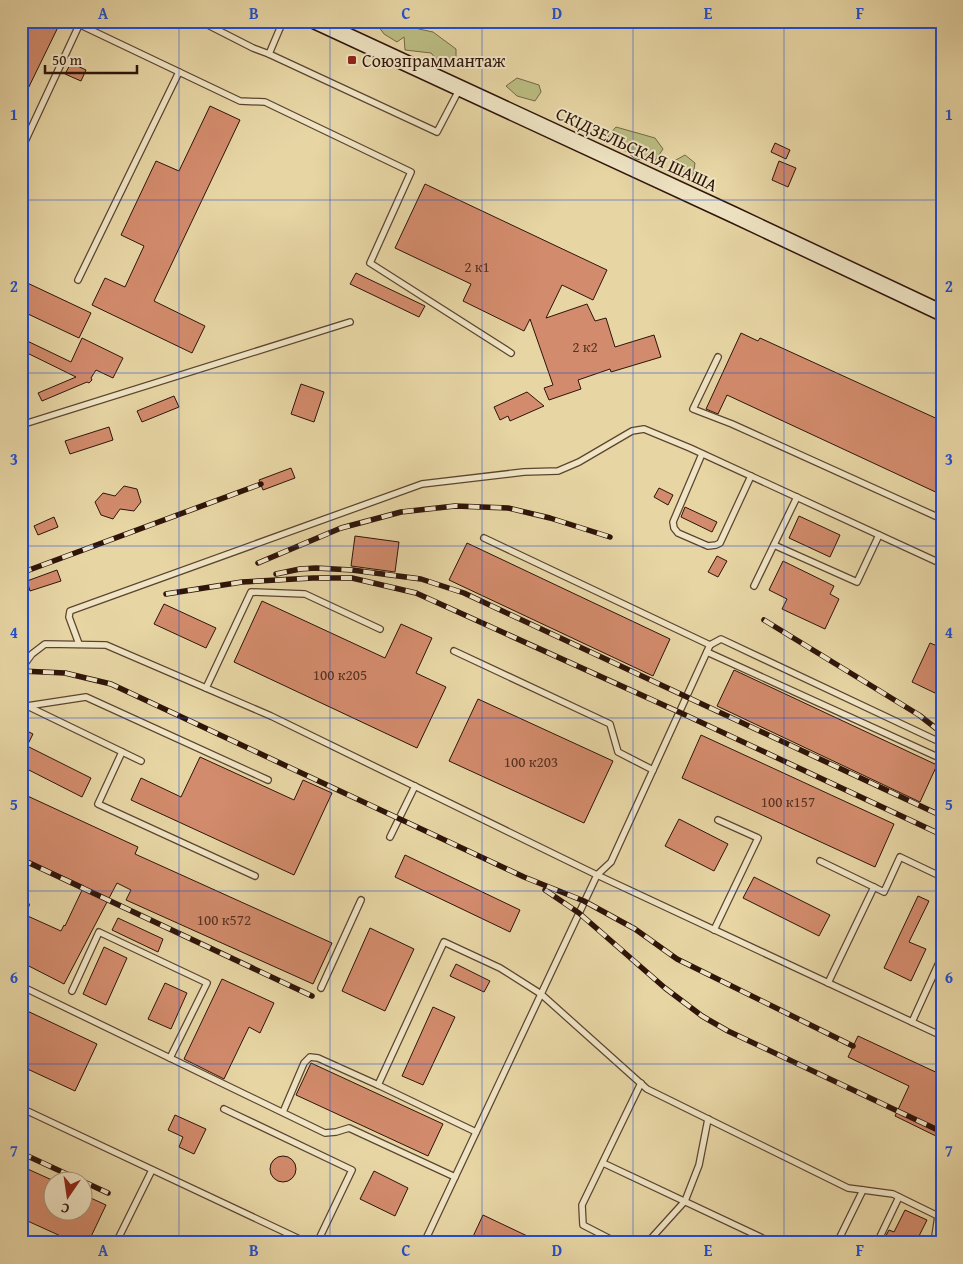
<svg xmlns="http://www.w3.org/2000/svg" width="963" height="1264" font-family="'Gentium Book Plus',serif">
<rect width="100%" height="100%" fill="#e7d5a4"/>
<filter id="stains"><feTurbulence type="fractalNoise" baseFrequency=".004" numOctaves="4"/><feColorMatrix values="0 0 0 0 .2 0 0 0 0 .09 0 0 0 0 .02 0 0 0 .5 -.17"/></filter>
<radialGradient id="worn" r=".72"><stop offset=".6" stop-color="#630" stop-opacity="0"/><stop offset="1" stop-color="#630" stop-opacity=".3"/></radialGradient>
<g fill="#babc82" stroke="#746846">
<path d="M 360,21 L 399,21 L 419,29 L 433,32 L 456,49 L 456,61 L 439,62 L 431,53 L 405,50 L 404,37 L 397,42 L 384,34 L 376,23 L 366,23 Z"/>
<path d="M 517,78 L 539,85 L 541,92 L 535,101 L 517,96 L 506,86 Z"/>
<path d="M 616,127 L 655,138 L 663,149 L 654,162 L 636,159 L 621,148 L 608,136 Z"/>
<path d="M 685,155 L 695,163 L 693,176 L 677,169 L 674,161 Z"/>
</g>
<g fill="#d28b6c" stroke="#2e1409">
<path d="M 21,21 L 61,21 L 21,103 Z"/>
<path d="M 71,63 L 86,70 L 81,81 L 65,74 Z"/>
<path d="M 210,106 L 240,120 L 154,301 L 205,326 L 192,353 L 92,305 L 105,278 L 125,287 L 144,246 L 121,235 L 156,161 L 179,171 Z"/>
<path d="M 775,143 L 790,150 L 786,159 L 771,152 Z"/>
<path d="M 779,161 L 796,168 L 788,187 L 772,180 Z"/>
<path d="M 425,184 L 607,270 L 593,300 L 562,285 L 546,318 L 587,304 L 595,321 L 606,318 L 615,347 L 654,335 L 661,357 L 611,372 L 610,369 L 578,380 L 581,389 L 549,400 L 544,388 L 553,385 L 530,319 L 524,331 L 463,301 L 471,284 L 395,248 Z"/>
<path d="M 356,273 L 425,306 L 419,317 L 350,284 Z"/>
<path d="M 21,280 L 91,313 L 79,338 L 28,314 L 21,328 Z"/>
<path d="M 741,333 L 758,341 L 760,338 L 942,421 L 942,495 L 727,395 L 718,414 L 706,409 Z"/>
<path d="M 21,338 L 71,362 L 82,338 L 123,358 L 113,378 L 96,370 L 91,378 L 92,380 L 89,383 L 87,382 L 42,401 L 38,393 L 76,377 L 21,350 Z"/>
<path d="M 301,384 L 324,392 L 314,422 L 291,414 Z"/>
<path d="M 527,392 L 544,406 L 510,421 L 508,416 L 500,420 L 494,407 Z"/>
<path d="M 174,396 L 179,407 L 142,422 L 137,411 Z"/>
<path d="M 109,427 L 113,440 L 70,454 L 65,441 Z"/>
<path d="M 291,468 L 295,478 L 263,490 L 259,480 Z"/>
<path d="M 124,486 L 137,489 L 141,502 L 134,511 L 120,509 L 113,519 L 101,515 L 95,502 L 103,493 L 115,496 Z"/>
<path d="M 659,488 L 673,495 L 668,505 L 654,497 Z"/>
<path d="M 685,507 L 717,522 L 712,532 L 681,517 Z"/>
<path d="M 799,516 L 840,535 L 830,557 L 789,538 Z"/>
<path d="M 54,517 L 58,527 L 38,535 L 34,526 Z"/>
<path d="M 355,536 L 399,542 L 395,572 L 351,566 Z"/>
<path d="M 467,543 L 670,639 L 653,676 L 449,580 Z"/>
<path d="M 717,556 L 727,561 L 718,577 L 708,572 Z"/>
<path d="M 783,561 L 834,586 L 830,594 L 839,599 L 825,629 L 782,609 L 787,599 L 769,590 Z"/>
<path d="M 57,570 L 61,581 L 30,591 L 27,581 Z"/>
<path d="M 262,601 L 385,658 L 401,624 L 432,638 L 416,673 L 446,687 L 417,748 L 234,662 Z"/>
<path d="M 164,604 L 216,628 L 206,648 L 154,624 Z"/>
<path d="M 930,643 L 942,648 L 942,678 L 935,693 L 912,682 Z"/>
<path d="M 734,670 L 937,765 L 920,802 L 717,706 Z"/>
<path d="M 478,699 L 613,761 L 584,823 L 449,761 Z"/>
<path d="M 21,728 L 33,734 L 27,746 L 91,778 L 82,797 L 21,766 Z"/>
<path d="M 701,735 L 894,824 L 875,867 L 682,778 Z"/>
<path d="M 200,757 L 294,800 L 303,780 L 332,793 L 294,875 L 131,800 L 141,778 L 181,797 Z"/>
<path d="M 21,793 L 138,847 L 135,854 L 332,943 L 313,984 L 126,900 L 131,890 L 117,883 L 64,984 L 21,962 L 21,913 L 61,931 L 64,925 L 65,926 L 84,886 L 21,857 Z"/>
<path d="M 679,819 L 728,844 L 714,871 L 665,846 Z"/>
<path d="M 405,855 L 520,910 L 510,932 L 395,877 Z"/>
<path d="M 754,877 L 830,915 L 819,936 L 743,898 Z"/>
<path d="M 918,896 L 929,901 L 909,942 L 926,949 L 911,981 L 884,968 Z"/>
<path d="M 118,918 L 163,939 L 158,952 L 112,930 Z"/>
<path d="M 370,928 L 414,949 L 385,1011 L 342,991 Z"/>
<path d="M 104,947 L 127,958 L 106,1005 L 83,994 Z"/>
<path d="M 456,964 L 490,981 L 484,992 L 450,976 Z"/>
<path d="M 222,979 L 274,1003 L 260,1033 L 249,1027 L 224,1079 L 184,1059 Z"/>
<path d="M 165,983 L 187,993 L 171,1029 L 148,1019 Z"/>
<path d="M 433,1007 L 455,1017 L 423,1085 L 402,1076 Z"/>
<path d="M 21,1008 L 97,1044 L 75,1091 L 21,1066 Z"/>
<path d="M 858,1036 L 942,1075 L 942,1139 L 895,1116 L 909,1086 L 848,1057 Z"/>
<path d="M 311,1063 L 443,1124 L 428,1156 L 296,1095 Z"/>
<path d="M 175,1115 L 206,1129 L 194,1154 L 179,1147 L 183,1137 L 168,1130 Z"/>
<circle cx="283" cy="1169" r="13"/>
<path d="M 21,1166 L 52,1180 L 52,1212 L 82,1212 L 82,1194 L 106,1205 L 88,1243 L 76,1243 L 21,1218 Z"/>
<path d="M 374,1171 L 408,1188 L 395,1216 L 360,1199 Z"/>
<path d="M 905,1210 L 927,1220 L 917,1240 L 913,1238 L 912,1241 L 916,1243 L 882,1243 L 889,1230 L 894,1232 Z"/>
<path d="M 483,1215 L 542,1243 L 470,1243 Z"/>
</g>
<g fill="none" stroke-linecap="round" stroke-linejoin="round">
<defs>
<g id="lane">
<path d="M 72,21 L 240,101 L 265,102 L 411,172 L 370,263 L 511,353"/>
<path d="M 200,21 L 253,48 L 269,54"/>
<path d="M 283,21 L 269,54 L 437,132 L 459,90"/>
<path d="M 21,150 L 81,21"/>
<path d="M 78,280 L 179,72"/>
<path d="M 718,357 L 693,409 L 732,424 L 942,519"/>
<path d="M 21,425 L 350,322"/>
<path d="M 702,454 L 673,522 L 674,528 L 678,533 L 708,546 L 716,545 L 720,543 L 751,476"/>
<path d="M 484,538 L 710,645 L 721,639 L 942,743"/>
<path d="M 774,545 L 857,582 L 879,535"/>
<path d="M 754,586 L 797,497"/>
<path d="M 79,644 L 69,617 L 70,611 L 422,484 L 524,472 L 558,471 L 579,462 L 632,431 L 644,429 L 690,448 L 942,564"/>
<path d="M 454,651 L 610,724 L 618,752 L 653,770"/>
<path d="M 707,652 L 942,759"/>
<path d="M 21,669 L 32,654 L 45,644 L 106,645 L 271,716 L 597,875 L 942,1036"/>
<path d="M 206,688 L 251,592 L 305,594 L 380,629"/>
<path d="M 21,703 L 141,761"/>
<path d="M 27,706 L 86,697 L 268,780"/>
<path d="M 122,752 L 98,804 L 255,876"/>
<path d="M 390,837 L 415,786"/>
<path d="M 820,861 L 884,892 L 900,857 L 942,877"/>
<path d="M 714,930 L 758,838 L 718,820"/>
<path d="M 828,983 L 874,887"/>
<path d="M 21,986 L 325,1133 L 336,1132 L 349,1128 L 455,1177"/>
<path d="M 321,988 L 361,900"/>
<path d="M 72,991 L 99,932 L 207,983 L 170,1058"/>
<path d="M 912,1022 L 942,956"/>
<path d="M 21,1108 L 308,1243"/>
<path d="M 224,1109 L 352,1170 L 317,1243"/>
<path d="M 283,1112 L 304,1063 L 310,1057 L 318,1058 L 378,1085"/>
<path d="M 476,1132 L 378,1085 L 444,942 L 500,968 L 541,994 L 647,1089 L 848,1188 L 893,1194 L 938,1216 L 934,1243"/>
<path d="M 603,1163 L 773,1243"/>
<path d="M 116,1243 L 152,1170"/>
<path d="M 424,1243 L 597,875 L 611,862 L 710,645"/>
<path d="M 618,1243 L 583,1225 L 582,1205 L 641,1083"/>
<path d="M 647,1243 L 685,1201 L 699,1165 L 708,1119"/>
<path d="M 837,1243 L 863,1190"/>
<path d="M 877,1243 L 899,1197"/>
</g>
<path id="secondary" d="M 315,21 L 734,215 L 942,313"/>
</defs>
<use href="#lane" stroke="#5c4430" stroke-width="8"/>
<use href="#secondary" stroke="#2e1409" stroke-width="18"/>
<use href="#lane" stroke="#efe4c4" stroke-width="5.5"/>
<use href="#secondary" stroke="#efe4c4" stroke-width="15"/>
<defs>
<g id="rail">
<path d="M 258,563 L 341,528 L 401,512 L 455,506 L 508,508 L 550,518 L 610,537"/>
<path d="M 21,573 L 261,484"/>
<path d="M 276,574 L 300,569 L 316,568 L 352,570 L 421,579 L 464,593 L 942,816"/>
<path d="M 166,594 L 242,582 L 313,578 L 352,578 L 416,593 L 679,712 L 942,835"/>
<path d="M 764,620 L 919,715 L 942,733"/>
<path d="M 21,671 L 65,673 L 111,684 L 524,877 L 584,901 L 635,929 L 677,959 L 853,1046"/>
<path d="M 21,859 L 312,996"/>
<path d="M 545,890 L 579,913 L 665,988 L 702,1016 L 728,1031 L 942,1132"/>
<path d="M 21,902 L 27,905"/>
<path d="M 21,1153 L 108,1193"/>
</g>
</defs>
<use href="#rail" stroke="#2e1409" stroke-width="5.5"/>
<use href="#rail" stroke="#efe4c4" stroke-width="4" stroke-dasharray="11" stroke-linecap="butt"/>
</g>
<path fill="none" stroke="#1d4ed8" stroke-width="1" stroke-opacity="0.55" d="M 179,21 L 179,1243M 330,21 L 330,1243M 482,21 L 482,1243M 633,21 L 633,1243M 784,21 L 784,1243M 21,200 L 942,200M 21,373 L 942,373M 21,546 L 942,546M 21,718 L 942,718M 21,891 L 942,891M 21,1064 L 942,1064"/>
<rect fill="#8f2418" stroke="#efe4c4" stroke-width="2" x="347" y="55" width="10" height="10" rx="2.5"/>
<g text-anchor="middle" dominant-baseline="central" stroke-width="4" stroke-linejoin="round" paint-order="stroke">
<g font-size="15" fill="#573222">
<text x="477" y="266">2 к1</text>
<text x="585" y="346">2 к2</text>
<text x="340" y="674">100 к205</text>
<text x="531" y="761">100 к203</text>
<text x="788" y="801">100 к157</text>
<text x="224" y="919">100 к572</text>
</g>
<g font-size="18" fill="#2e1409" stroke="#efe4c4" text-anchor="start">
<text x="362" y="60">Союзпраммантаж</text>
</g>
<g font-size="18" fill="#2e1409" stroke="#efe4c4">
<text transform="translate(637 149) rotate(25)">СКІДЗЕЛЬСКАЯ ШАША</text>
</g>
</g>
<rect width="963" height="1264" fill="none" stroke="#e7d5a4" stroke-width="55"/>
<g transform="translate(68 1196) rotate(193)"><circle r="24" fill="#efe4c4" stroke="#a29179"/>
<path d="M0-4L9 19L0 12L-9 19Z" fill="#8f2418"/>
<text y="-8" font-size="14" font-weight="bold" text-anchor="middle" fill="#2e1409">С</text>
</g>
<path d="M45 65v8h92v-8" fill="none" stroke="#2e1409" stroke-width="2.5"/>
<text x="52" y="65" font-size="15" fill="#2e1409" stroke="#efe4c4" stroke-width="4" paint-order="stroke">50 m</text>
<rect x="28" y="28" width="908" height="1208" fill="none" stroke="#1d4ed8" stroke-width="2"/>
<g font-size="16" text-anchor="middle" font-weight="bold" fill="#1d4ed8">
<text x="103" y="19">A</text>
<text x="254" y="19">B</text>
<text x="406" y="19">C</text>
<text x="557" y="19">D</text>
<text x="708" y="19">E</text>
<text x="860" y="19">F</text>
<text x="14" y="120">1</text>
<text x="949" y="120">1</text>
<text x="14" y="292">2</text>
<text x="949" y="292">2</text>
<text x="14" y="465">3</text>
<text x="949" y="465">3</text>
<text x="14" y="638">4</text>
<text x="949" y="638">4</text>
<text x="14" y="810">5</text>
<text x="949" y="810">5</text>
<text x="14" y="983">6</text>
<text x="949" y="983">6</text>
<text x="14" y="1156">7</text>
<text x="949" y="1156">7</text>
<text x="103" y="1256">A</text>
<text x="254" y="1256">B</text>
<text x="406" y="1256">C</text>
<text x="557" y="1256">D</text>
<text x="708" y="1256">E</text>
<text x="860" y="1256">F</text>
</g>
<rect width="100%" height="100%" filter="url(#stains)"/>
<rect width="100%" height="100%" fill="url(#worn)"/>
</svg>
